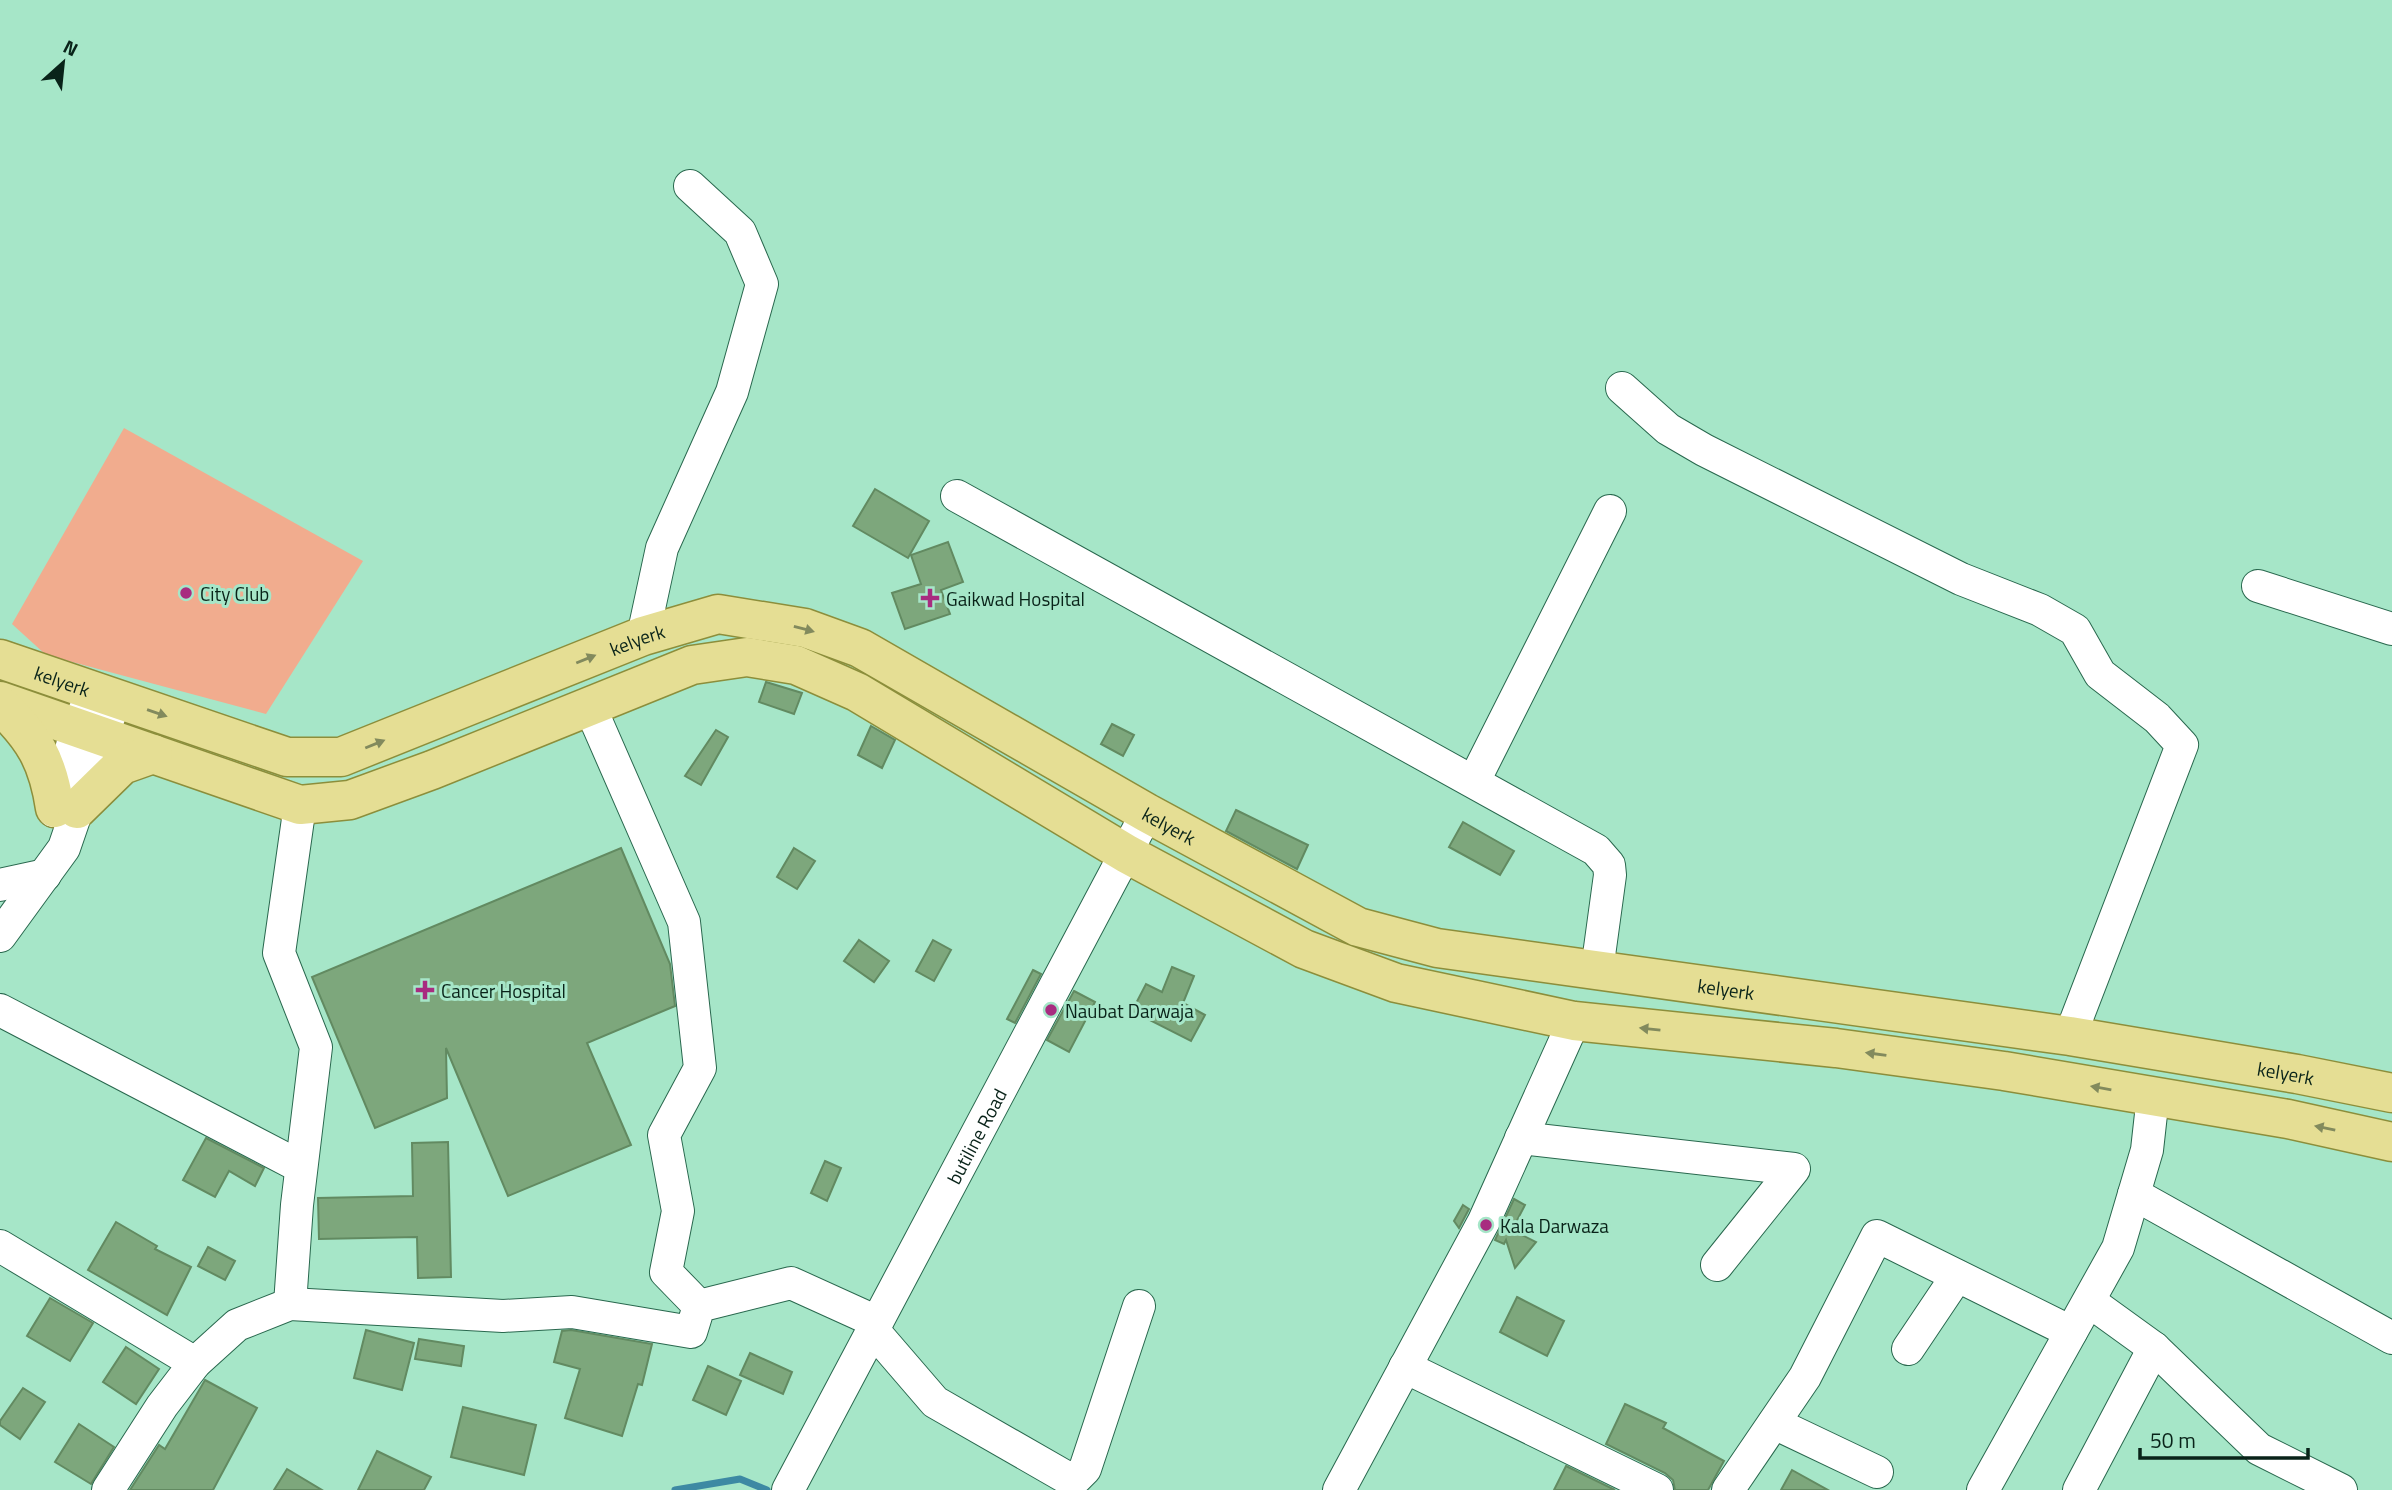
<svg xmlns="http://www.w3.org/2000/svg" width="2392" height="1490" font-family="'Titillium Web',sans-serif">
<rect width="100%" height="100%" fill="#a6e6c8"/>
<path fill="#f1ac8e" d="M 124,428 L 363,561 L 266,714 L 46,655 L 12,624 Z"/>
<g fill="none" stroke-linecap="round" stroke-linejoin="round">
<path stroke="#3d89a3" stroke-width="7" d="M 675,1490 L 740,1479 L 767,1490"/>
</g>
<g fill="#7da77c" stroke="#628a61" stroke-width="2">
<path d="M 875,489 L 929,521 L 908,558 L 853,526 Z"/>
<path d="M 948,542 L 963,582 L 941,590 L 950,614 L 905,629 L 892,593 L 921,584 L 911,555 Z"/>
<path d="M 766,682 L 802,693 L 794,714 L 759,702 Z"/>
<path d="M 1112,724 L 1134,735 L 1123,756 L 1101,744 Z"/>
<path d="M 871,726 L 895,740 L 882,768 L 858,755 Z"/>
<path d="M 716,730 L 728,737 L 701,785 L 685,776 Z"/>
<path d="M 1236,810 L 1308,845 L 1297,869 L 1226,831 Z"/>
<path d="M 1463,822 L 1514,851 L 1500,875 L 1449,847 Z"/>
<path d="M 621,848 L 670,964 L 675,1006 L 587,1043 L 631,1145 L 508,1196 L 446,1048 L 447,1098 L 375,1128 L 312,977 Z"/>
<path d="M 794,848 L 815,861 L 797,889 L 777,877 Z"/>
<path d="M 859,940 L 889,961 L 874,982 L 844,961 Z"/>
<path d="M 933,940 L 951,950 L 934,981 L 916,971 Z"/>
<path d="M 1172,967 L 1194,976 L 1183,1003 L 1205,1015 L 1191,1041 L 1132,1011 L 1146,984 L 1162,992 Z"/>
<path d="M 1033,970 L 1041,974 L 1015,1023 L 1007,1019 Z"/>
<path d="M 1074,991 L 1095,1002 L 1069,1052 L 1047,1040 Z"/>
<path d="M 206,1138 L 264,1168 L 255,1186 L 229,1171 L 215,1197 L 183,1180 Z"/>
<path d="M 448,1142 L 451,1277 L 418,1278 L 417,1237 L 319,1239 L 318,1198 L 413,1196 L 412,1143 Z"/>
<path d="M 825,1161 L 841,1168 L 827,1201 L 811,1193 Z"/>
<path d="M 1514,1199 L 1525,1205 L 1512,1230 L 1536,1242 L 1515,1268 L 1506,1240 L 1504,1244 L 1495,1240 Z"/>
<path d="M 1463,1205 L 1469,1209 L 1459,1228 L 1454,1221 Z"/>
<path d="M 116,1222 L 157,1246 L 155,1249 L 191,1267 L 167,1315 L 88,1270 Z"/>
<path d="M 208,1247 L 235,1261 L 225,1280 L 198,1266 Z"/>
<path d="M 1517,1297 L 1564,1321 L 1547,1356 L 1500,1332 Z"/>
<path d="M 50,1298 L 93,1323 L 70,1361 L 27,1336 Z"/>
<path d="M 366,1330 L 414,1343 L 402,1390 L 354,1378 Z"/>
<path d="M 571,1330 L 652,1344 L 642,1385 L 638,1384 L 622,1436 L 565,1418 L 580,1369 L 554,1362 L 562,1331 Z"/>
<path d="M 419,1339 L 464,1346 L 461,1366 L 415,1359 Z"/>
<path d="M 126,1347 L 159,1369 L 136,1404 L 103,1382 Z"/>
<path d="M 750,1353 L 792,1372 L 783,1394 L 740,1375 Z"/>
<path d="M 708,1366 L 741,1381 L 726,1415 L 693,1400 Z"/>
<path d="M 205,1380 L 257,1408 L 213,1490 L 130,1490 L 159,1445 L 165,1449 Z"/>
<path d="M 23,1388 L 45,1402 L 20,1439 L 0,1425 L 0,1421 Z"/>
<path d="M 1625,1404 L 1666,1423 L 1663,1428 L 1724,1461 L 1708,1490 L 1675,1490 L 1673,1480 L 1665,1473 L 1606,1444 Z"/>
<path d="M 463,1407 L 536,1425 L 524,1475 L 451,1457 Z"/>
<path d="M 79,1424 L 114,1447 L 91,1484 L 55,1462 Z"/>
<path d="M 377,1451 L 431,1477 L 424,1490 L 358,1490 Z"/>
<path d="M 1566,1466 L 1615,1490 L 1554,1490 Z"/>
<path d="M 287,1469 L 322,1490 L 274,1490 Z"/>
<path d="M 1792,1470 L 1828,1490 L 1781,1490 Z"/>
</g>
<g fill="none" stroke-linecap="round" stroke-linejoin="round">
<defs>
<g id="minor">
<path d="M 1622,388 L 1668,429 L 1704,450 L 1961,579 L 2040,610 L 2075,630 L 2100,674 L 2157,718 L 2182,745 L 2070,1036"/>
<path d="M 957,496 L 1596,850 L 1609,865 L 1610,875 L 1597,970"/>
<path d="M 2258,586 L 2392,629"/>
<path d="M 643,636 L 662,548 L 732,392 L 762,284 L 740,232 L 690,186"/>
<path d="M 590,707 L 684,922 L 700,1068 L 664,1135 L 678,1211 L 666,1272 L 699,1306"/>
<path d="M 1474,781 L 1610,511"/>
<path d="M 54,811 L 77,728 L 93,691"/>
<path d="M 0,885 L 45,875"/>
<path d="M 0,936 L 64,848 L 110,714"/>
<path d="M 0,1010 L 301,1167"/>
<path d="M 1521,1138 L 1794,1169 L 1717,1265"/>
<path d="M 2134,1194 L 2392,1338"/>
<path d="M 0,1246 L 195,1363"/>
<path d="M 2089,1301 L 2154,1348 L 2259,1449 L 2341,1490"/>
<path d="M 290,1304 L 297,1205 L 316,1047 L 279,953 L 300,805"/>
<path d="M 873,1330 L 935,1402 L 1064,1476 L 1076,1478 L 1085,1469 L 1139,1306"/>
<path d="M 1908,1349 L 1957,1276"/>
<path d="M 1405,1367 L 1657,1490"/>
<path d="M 1774,1423 L 1877,1472"/>
<path d="M 108,1490 L 162,1406 L 195,1363 L 237,1325 L 290,1304 L 503,1316 L 572,1312 L 691,1332 L 699,1306 L 791,1283 L 877,1322"/>
<path id="s1" d="M 788,1490 L 1147,813"/>
<path d="M 1339,1490 L 1484,1221 L 1574,1021"/>
<path d="M 1728,1490 L 1805,1377 L 1877,1236 L 2071,1332"/>
<path d="M 1983,1490 L 2118,1248 L 2147,1150 L 2153,1096"/>
<path d="M 2079,1490 L 2154,1348"/>
</g>
<g id="major">
<path id="s2" d="M 0,659 L 287,757 L 341,757 L 643,636 L 718,614 L 805,628 L 860,648 L 1147,813 L 1358,927 L 1437,948 L 2070,1036 L 2297,1074 L 2392,1093"/>
<path d="M 0,701 L 300,805 L 350,800 L 432,770 L 692,665 L 747,657 L 796,665 L 857,692 L 1127,854 L 1304,949 L 1396,983 L 1574,1021 L 1836,1048 L 2004,1071 L 2288,1119 L 2392,1142"/>
<path d="M 0,705 C 34,737 48,761 55,808"/>
<path d="M 77,809 L 122,765 L 153,754"/>
</g>
</defs>
<use href="#minor" stroke="#29684e" stroke-width="34"/>
<use href="#major" stroke="#8c8e3b" stroke-width="41"/>
<use href="#minor" stroke="#fff" stroke-width="32"/>
<use href="#major" stroke="#e5de94" stroke-width="38"/>
</g>
<defs><path id="oneway-solid" d="M-6-.8H1V-3.2L6.5 0L1 3.2V.8H-6Z" transform="scale(1.75)"/></defs>
<g fill="#828a5d">
<use href="#oneway-solid" transform="translate(804 629) rotate(15)"/>
<use href="#oneway-solid" transform="translate(586 659) rotate(-22)"/>
<use href="#oneway-solid" transform="translate(157 713) rotate(19)"/>
<use href="#oneway-solid" transform="translate(375 744) rotate(-22)"/>
<use href="#oneway-solid" transform="translate(1650 1029) rotate(-174)"/>
<use href="#oneway-solid" transform="translate(1876 1054) rotate(-172)"/>
<use href="#oneway-solid" transform="translate(2101 1088) rotate(-170)"/>
<use href="#oneway-solid" transform="translate(2325 1128) rotate(-168)"/>
</g>
<g fill="#a82c80" stroke="#a6e6c8" stroke-width="2.5">
<circle cx="186" cy="593" r="7"/>
<path d="M926.5 587.5h7v7h7v7h-7v7h-7v-7h-7v-7h7z"/>
<path d="M421.5 979.5h7v7h7v7h-7v7h-7v-7h-7v-7h7z"/>
<circle cx="1051" cy="1010" r="7"/>
<circle cx="1486" cy="1225" r="7"/>
</g>
<g text-anchor="middle" dominant-baseline="central" stroke-width="6" stroke-linejoin="round" paint-order="stroke">
<g font-size="19" fill="#092319" stroke="#a6e6c8" text-anchor="start">
<text x="200" y="593">City Club</text>
<text x="946" y="598">Gaikwad Hospital</text>
<text x="441" y="990">Cancer Hospital</text>
<text x="1065" y="1010">Naubat Darwaja</text>
<text x="1500" y="1225">Kala Darwaza</text>
</g>
<g font-size="19" fill="#092319" stroke="#a6e6c8">
<text stroke="none"><textPath href="#s2" startOffset="676">kelyerk</textPath></text>
<text stroke="none"><textPath href="#s2" startOffset="66">kelyerk</textPath></text>
<text stroke="none"><textPath href="#s2" startOffset="1264">kelyerk</textPath></text>
<text stroke="none"><textPath href="#s2" startOffset="1852">kelyerk</textPath></text>
<text stroke="none"><textPath href="#s2" startOffset="2418">kelyerk</textPath></text>
<text stroke="none"><textPath href="#s1" startOffset="401">butiline Road</textPath></text>
</g>
</g>
<g transform="translate(63 63) rotate(27)" stroke="#a6e6c8" stroke-width="5" paint-order="stroke">
<path d="M0-5L12 26L0 18L-12 26Z" fill="#092319"/>
<text y="-10" font-size="19" font-weight="bold" text-anchor="middle" fill="#092319">N</text>
</g>
<path d="M2140 1448v10h168v-10" fill="none" stroke="#092319" stroke-width="3.5"/>
<text x="2150" y="1448" font-size="21" fill="#092319" stroke="#a6e6c8" stroke-width="5" paint-order="stroke">50 m</text>
</svg>
